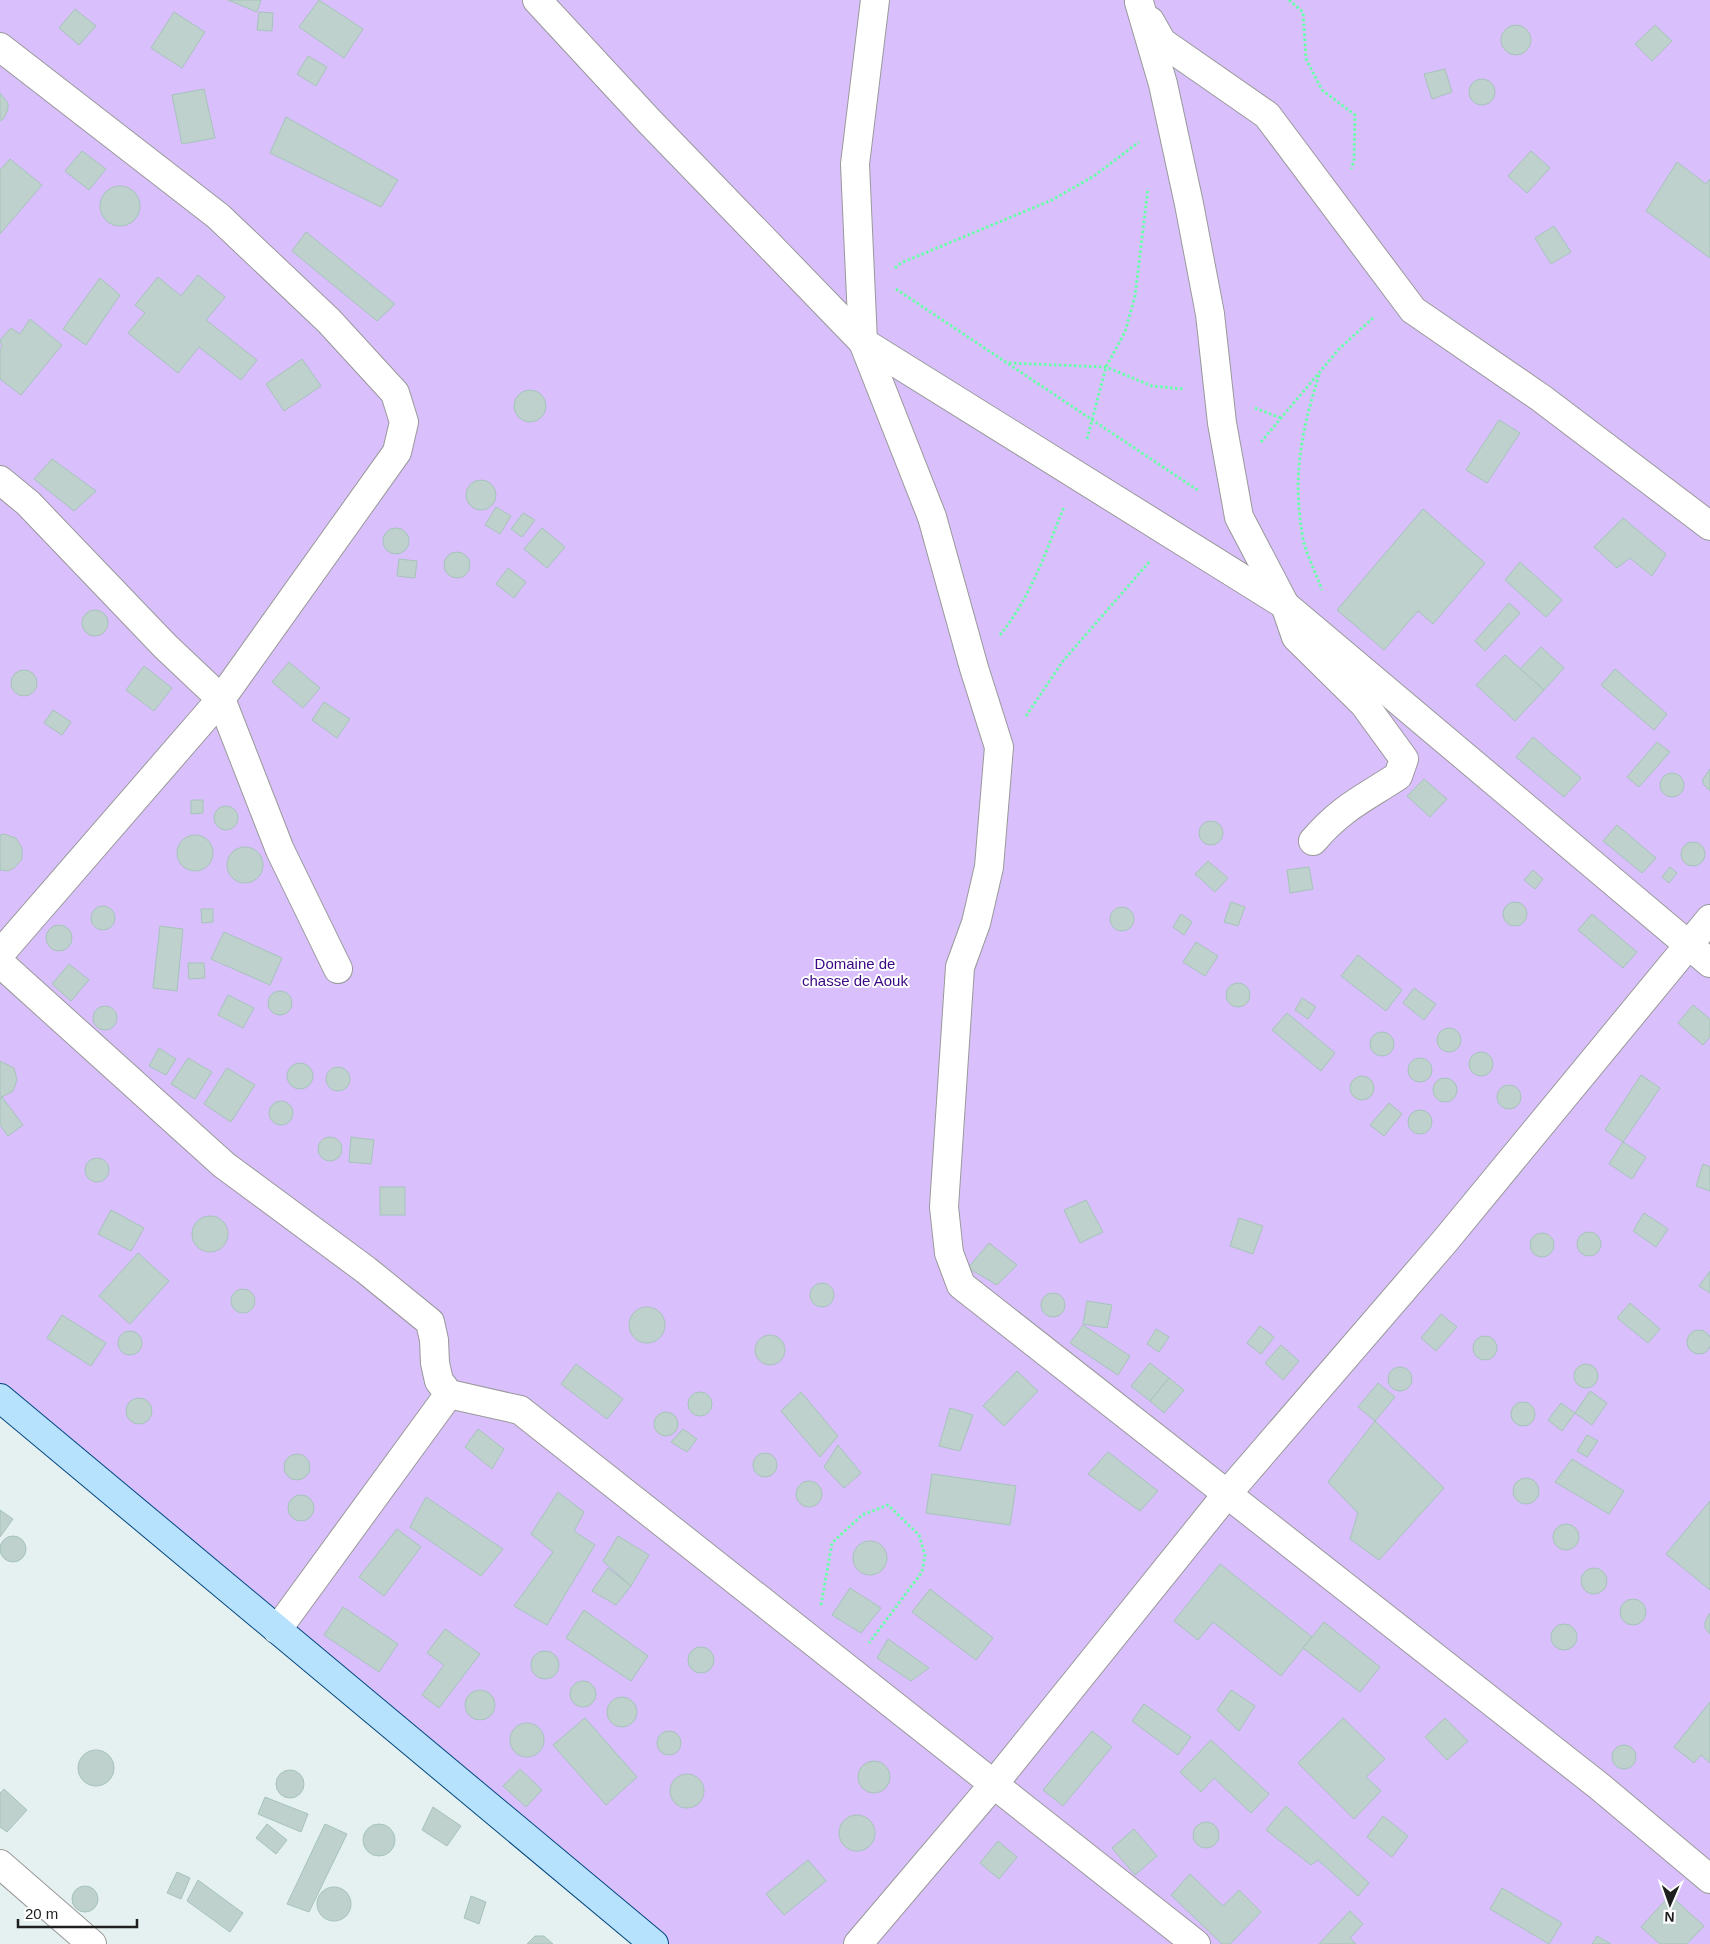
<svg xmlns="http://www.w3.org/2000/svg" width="1710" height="1944" font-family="Helvetica,sans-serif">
<rect width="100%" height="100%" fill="#e5f1f0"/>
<path fill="#d9c0fc" d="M 0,0 L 1710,0 L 1710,1944 L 653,1944 L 0,1399 Z"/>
<g fill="#bed1cc" stroke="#a6c3bc">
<path d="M 228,0 L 261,0 L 257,12 Z"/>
<path d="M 319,0 L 363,29 L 344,58 L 299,27 Z"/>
<path d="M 75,9 L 96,26 L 79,45 L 59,28 Z"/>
<path d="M 174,12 L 205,32 L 182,68 L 151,48 Z"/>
<path d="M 259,12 L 273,13 L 272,31 L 257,30 Z"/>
<path d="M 1655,25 L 1672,41 L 1652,61 L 1635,44 Z"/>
<circle cx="1516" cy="40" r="15"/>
<path d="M 308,56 L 327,67 L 316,86 L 297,74 Z"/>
<path d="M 1445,69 L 1452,92 L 1432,99 L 1424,74 Z"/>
<circle cx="1482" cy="92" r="13"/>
<path d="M 204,89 L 215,138 L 182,144 L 172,95 Z"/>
<path d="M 0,93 L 8,103 L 8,109 L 4,118 L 0,121 Z"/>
<path d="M 286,117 L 398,180 L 381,207 L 270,153 Z"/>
<path d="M 82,151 L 106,169 L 89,190 L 65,171 Z"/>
<path d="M 1531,151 L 1550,168 L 1527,193 L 1508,176 Z"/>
<path d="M 10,159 L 42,185 L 0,234 L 0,170 Z"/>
<path d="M 1677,162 L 1706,184 L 1710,179 L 1710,258 L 1646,211 Z"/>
<circle cx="120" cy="206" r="20"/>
<path d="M 1554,226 L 1571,252 L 1551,264 L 1535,238 Z"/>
<path d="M 306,232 L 395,304 L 377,321 L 292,251 Z"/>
<path d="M 198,275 L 225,297 L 206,320 L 257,360 L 241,380 L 199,347 L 178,373 L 128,333 L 145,313 L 135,305 L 158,277 L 181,296 Z"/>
<path d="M 100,278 L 120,295 L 86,345 L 63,329 Z"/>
<path d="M 30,319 L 62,345 L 21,395 L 0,379 L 0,350 L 2,347 L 0,340 L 11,328 L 20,334 Z"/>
<path d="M 302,359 L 321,386 L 284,411 L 266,384 Z"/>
<circle cx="530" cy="406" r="16"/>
<path d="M 1499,420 L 1520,433 L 1487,483 L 1466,470 Z"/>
<path d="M 52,459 L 96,491 L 74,511 L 34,479 Z"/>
<circle cx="481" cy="495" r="15"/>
<path d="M 496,507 L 511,516 L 500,534 L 485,525 Z"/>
<path d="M 1423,509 L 1485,563 L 1433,624 L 1418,611 L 1384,650 L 1337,610 Z"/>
<path d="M 523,513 L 535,520 L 522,537 L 511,529 Z"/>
<path d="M 1623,518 L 1666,554 L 1652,576 L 1630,558 L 1617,568 L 1594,547 Z"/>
<path d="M 542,528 L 565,547 L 547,568 L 524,549 Z"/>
<circle cx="396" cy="541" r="13"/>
<circle cx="457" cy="565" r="13"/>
<path d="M 399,559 L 417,561 L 415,578 L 397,576 Z"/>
<path d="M 1520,562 L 1562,600 L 1546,617 L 1505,580 Z"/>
<path d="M 508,568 L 526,582 L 514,598 L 496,584 Z"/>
<path d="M 1509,603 L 1520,613 L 1485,651 L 1475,641 Z"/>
<circle cx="95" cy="623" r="13"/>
<path d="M 1541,647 L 1564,668 L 1544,690 L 1520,669 Z"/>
<path d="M 1505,655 L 1544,690 L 1515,721 L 1476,685 Z"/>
<path d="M 289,662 L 320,688 L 303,708 L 272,682 Z"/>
<path d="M 144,666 L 172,688 L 154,711 L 126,690 Z"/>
<path d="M 1615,669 L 1667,714 L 1654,730 L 1601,685 Z"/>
<circle cx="24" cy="683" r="13"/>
<path d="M 324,702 L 350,719 L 337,738 L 312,720 Z"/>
<path d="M 53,710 L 71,722 L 62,735 L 44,723 Z"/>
<path d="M 1533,737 L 1581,778 L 1564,797 L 1516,757 Z"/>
<path d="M 1657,742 L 1670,752 L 1639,787 L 1627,777 Z"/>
<path d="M 1710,769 L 1710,791 L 1703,784 L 1703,779 Z"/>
<circle cx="1672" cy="785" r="12"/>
<path d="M 1424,779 L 1447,799 L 1430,817 L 1407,796 Z"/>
<path d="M 191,800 L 203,800 L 203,813 L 191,814 Z"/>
<circle cx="226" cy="818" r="12"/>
<circle cx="1211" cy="833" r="12"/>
<path d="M 1617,825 L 1656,858 L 1642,873 L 1603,841 Z"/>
<path d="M 4,834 L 16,838 L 22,848 L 22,859 L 14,868 L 8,871 L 0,870 L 0,835 Z"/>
<circle cx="195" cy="853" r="18"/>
<circle cx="1693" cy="854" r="12"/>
<circle cx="245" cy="865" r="18"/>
<path d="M 1208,861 L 1228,878 L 1215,892 L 1195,874 Z"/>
<path d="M 1309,867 L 1313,889 L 1290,893 L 1287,870 Z"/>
<path d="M 1670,867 L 1677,873 L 1669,883 L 1662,877 Z"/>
<path d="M 1533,870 L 1543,879 L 1535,889 L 1524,880 Z"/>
<circle cx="1515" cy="914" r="12"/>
<path d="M 1231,902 L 1245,907 L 1238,926 L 1224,922 Z"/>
<circle cx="103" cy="918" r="12"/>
<circle cx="1122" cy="919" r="12"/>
<path d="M 201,909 L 213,909 L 213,922 L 202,923 Z"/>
<path d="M 1181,914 L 1192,922 L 1184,935 L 1173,927 Z"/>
<path d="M 1592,914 L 1637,952 L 1623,968 L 1578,930 Z"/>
<circle cx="59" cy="938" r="13"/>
<path d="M 160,926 L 183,929 L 177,991 L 153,988 Z"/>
<path d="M 224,932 L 282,958 L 270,985 L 211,959 Z"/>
<path d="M 1196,942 L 1218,956 L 1205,976 L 1183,962 Z"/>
<path d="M 1358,955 L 1402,990 L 1386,1011 L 1341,976 Z"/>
<path d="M 188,963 L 204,963 L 205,978 L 189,979 Z"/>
<path d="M 69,964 L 89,980 L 71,1001 L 52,984 Z"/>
<circle cx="1238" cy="995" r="12"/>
<path d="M 1414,988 L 1436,1004 L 1424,1020 L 1403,1003 Z"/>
<circle cx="280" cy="1003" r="12"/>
<path d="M 228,995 L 254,1008 L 243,1028 L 218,1015 Z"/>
<path d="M 1302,998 L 1316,1007 L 1308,1019 L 1295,1010 Z"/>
<path d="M 1693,1005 L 1710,1019 L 1710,1037 L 1703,1045 L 1678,1023 Z"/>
<circle cx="105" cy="1018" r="12"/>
<path d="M 1287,1013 L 1335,1053 L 1321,1071 L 1272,1030 Z"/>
<circle cx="1449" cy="1040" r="12"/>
<circle cx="1382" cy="1044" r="12"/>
<path d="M 159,1048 L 176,1059 L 166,1075 L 149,1066 Z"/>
<circle cx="1481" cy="1064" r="12"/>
<circle cx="1420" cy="1070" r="12"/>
<path d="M 188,1058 L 212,1072 L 195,1099 L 171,1084 Z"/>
<path d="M 0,1061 L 14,1068 L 17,1080 L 13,1091 L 2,1097 L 0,1097 Z"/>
<circle cx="300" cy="1076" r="13"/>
<circle cx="338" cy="1079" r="12"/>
<path d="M 227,1068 L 255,1085 L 231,1122 L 204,1104 Z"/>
<path d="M 1641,1075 L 1660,1088 L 1623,1142 L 1605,1130 Z"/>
<circle cx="1362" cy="1088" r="12"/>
<circle cx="1445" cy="1090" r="12"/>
<circle cx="1509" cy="1097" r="12"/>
<path d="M 2,1097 L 23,1125 L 8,1136 L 0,1125 L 0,1099 Z"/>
<circle cx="281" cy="1113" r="12"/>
<path d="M 1389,1103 L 1402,1114 L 1384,1136 L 1370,1125 Z"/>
<circle cx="1420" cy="1122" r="12"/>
<circle cx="330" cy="1149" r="12"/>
<path d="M 351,1137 L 374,1140 L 371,1164 L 349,1162 Z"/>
<path d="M 1623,1142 L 1646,1157 L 1632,1179 L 1609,1164 Z"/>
<circle cx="97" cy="1170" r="12"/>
<path d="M 1703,1164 L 1710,1167 L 1710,1191 L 1696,1186 Z"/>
<rect x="380" y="1187" width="25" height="28"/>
<path d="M 1086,1200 L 1103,1232 L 1080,1243 L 1064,1210 Z"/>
<path d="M 111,1210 L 144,1228 L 131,1251 L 98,1234 Z"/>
<path d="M 1644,1213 L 1668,1229 L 1656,1247 L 1633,1231 Z"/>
<circle cx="210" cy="1234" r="18"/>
<path d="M 1239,1218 L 1263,1226 L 1253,1254 L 1230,1246 Z"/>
<circle cx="1589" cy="1244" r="12"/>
<circle cx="1542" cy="1245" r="12"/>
<path d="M 989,1243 L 1017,1265 L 997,1285 L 968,1268 Z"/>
<path d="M 138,1253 L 169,1281 L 130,1324 L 99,1296 Z"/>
<path d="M 1710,1271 L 1710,1293 L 1699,1286 Z"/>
<circle cx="822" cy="1295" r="12"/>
<circle cx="243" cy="1301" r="12"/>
<circle cx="1053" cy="1305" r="12"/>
<path d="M 1087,1301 L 1112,1305 L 1107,1328 L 1083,1324 Z"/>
<path d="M 1630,1303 L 1660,1329 L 1648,1343 L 1617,1318 Z"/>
<circle cx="647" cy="1325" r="18"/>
<path d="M 1441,1314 L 1457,1327 L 1436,1351 L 1421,1338 Z"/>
<path d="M 62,1315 L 106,1343 L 91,1366 L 47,1338 Z"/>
<path d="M 1083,1325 L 1130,1356 L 1118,1375 L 1070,1343 Z"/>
<path d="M 1260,1326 L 1274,1337 L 1261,1354 L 1247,1343 Z"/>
<path d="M 1156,1329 L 1169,1337 L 1159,1352 L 1147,1344 Z"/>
<circle cx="1699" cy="1342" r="12"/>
<circle cx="130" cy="1343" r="12"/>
<circle cx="770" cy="1350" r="15"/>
<circle cx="1485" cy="1348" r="12"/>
<path d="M 1281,1345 L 1299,1361 L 1283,1380 L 1265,1363 Z"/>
<path d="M 1150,1363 L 1169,1378 L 1150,1401 L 1131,1386 Z"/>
<circle cx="1586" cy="1376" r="12"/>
<path d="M 576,1364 L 623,1399 L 607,1419 L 561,1384 Z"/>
<circle cx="1400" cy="1379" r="12"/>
<path d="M 1017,1371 L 1038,1391 L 1004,1426 L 983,1406 Z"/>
<path d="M 1169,1378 L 1184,1390 L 1164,1413 L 1150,1401 Z"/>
<path d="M 1378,1383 L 1395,1397 L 1375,1421 L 1358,1407 Z"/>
<path d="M 1590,1391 L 1607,1403 L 1592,1425 L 1575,1413 Z"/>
<circle cx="700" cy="1404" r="12"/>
<path d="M 801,1392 L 838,1436 L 820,1457 L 781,1411 Z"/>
<circle cx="139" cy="1411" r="13"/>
<circle cx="1523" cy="1414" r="12"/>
<path d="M 1561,1403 L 1575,1413 L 1562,1431 L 1548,1420 Z"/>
<path d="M 950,1408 L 973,1415 L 960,1451 L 939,1446 Z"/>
<circle cx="666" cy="1424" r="12"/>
<path d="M 1375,1421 L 1444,1488 L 1379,1560 L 1350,1539 L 1358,1513 L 1328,1482 Z"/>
<path d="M 478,1429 L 504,1449 L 492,1469 L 465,1447 Z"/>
<path d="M 683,1429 L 697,1439 L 687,1452 L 671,1442 Z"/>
<path d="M 1587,1435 L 1598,1441 L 1587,1457 L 1577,1451 Z"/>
<path d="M 838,1445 L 861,1473 L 844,1488 L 824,1467 Z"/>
<path d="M 1108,1452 L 1158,1491 L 1140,1511 L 1088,1474 Z"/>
<circle cx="765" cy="1465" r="12"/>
<circle cx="297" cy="1467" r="13"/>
<path d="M 1572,1459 L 1624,1491 L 1609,1514 L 1555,1482 Z"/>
<path d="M 932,1474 L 1016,1486 L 1010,1525 L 926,1513 Z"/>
<circle cx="1526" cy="1491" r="13"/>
<circle cx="809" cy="1494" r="13"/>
<path d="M 558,1492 L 584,1512 L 574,1531 L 595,1545 L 547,1625 L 514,1606 L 553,1552 L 531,1534 Z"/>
<circle cx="301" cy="1508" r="13"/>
<path d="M 426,1497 L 503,1549 L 481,1576 L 410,1527 Z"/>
<path d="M 1710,1501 L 1710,1590 L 1666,1554 Z"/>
<path d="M 0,1510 L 13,1519 L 0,1537 Z"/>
<circle cx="1566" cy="1537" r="13"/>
<path d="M 397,1529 L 421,1547 L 384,1596 L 359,1577 Z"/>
<circle cx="13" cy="1549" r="13"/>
<path d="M 618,1536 L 649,1555 L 631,1586 L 603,1561 Z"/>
<circle cx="870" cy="1558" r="17"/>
<path d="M 1220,1564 L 1312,1637 L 1281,1676 L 1213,1622 L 1198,1640 L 1174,1621 Z"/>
<path d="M 608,1568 L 631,1586 L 616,1605 L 592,1591 Z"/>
<circle cx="1594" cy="1581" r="13"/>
<path d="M 850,1588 L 881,1608 L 861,1633 L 832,1615 Z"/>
<path d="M 930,1589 L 993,1638 L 976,1660 L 912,1612 Z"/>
<circle cx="1633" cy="1612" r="13"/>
<path d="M 343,1607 L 398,1644 L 379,1672 L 324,1635 Z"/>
<path d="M 584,1610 L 648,1656 L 631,1681 L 566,1638 Z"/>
<path d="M 1709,1614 L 1710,1614 L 1710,1634 L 1705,1628 L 1705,1622 Z"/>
<path d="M 1324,1622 L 1380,1667 L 1360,1692 L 1303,1648 Z"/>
<circle cx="1564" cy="1637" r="13"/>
<path d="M 445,1629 L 480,1654 L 439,1708 L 422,1695 L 444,1665 L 427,1653 Z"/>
<path d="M 888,1639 L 929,1668 L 911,1681 L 877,1658 Z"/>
<circle cx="701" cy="1660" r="13"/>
<circle cx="545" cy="1665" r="14"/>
<circle cx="583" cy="1694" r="13"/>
<path d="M 1231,1690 L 1255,1706 L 1239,1731 L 1217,1710 Z"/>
<circle cx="480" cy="1705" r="15"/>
<circle cx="622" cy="1712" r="15"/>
<path d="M 1710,1702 L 1710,1763 L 1701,1755 L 1694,1763 L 1674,1747 Z"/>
<path d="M 1144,1704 L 1191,1737 L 1178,1755 L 1132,1721 Z"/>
<path d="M 585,1718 L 637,1777 L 606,1805 L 553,1745 Z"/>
<path d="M 1343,1718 L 1385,1759 L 1366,1777 L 1381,1791 L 1354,1819 L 1298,1763 Z"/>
<path d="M 1445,1718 L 1468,1741 L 1447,1760 L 1425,1737 Z"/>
<circle cx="527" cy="1740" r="17"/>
<circle cx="669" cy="1743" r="12"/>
<path d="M 1092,1731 L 1112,1747 L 1063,1806 L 1043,1790 Z"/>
<path d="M 1211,1740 L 1269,1794 L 1251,1813 L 1214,1778 L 1201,1792 L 1180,1772 Z"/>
<circle cx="1624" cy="1757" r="12"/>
<circle cx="96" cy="1768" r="18"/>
<circle cx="874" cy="1777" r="16"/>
<path d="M 520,1769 L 542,1790 L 526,1807 L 503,1786 Z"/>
<circle cx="290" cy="1784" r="14"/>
<circle cx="687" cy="1791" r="17"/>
<path d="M 4,1789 L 27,1810 L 7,1832 L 0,1827 L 0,1793 Z"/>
<path d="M 265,1797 L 308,1814 L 301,1832 L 258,1814 Z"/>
<path d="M 1286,1806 L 1369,1883 L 1358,1896 L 1318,1860 L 1311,1865 L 1266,1830 Z"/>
<path d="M 433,1807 L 461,1826 L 447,1846 L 422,1830 Z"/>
<circle cx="857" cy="1833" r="18"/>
<path d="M 1383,1816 L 1408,1836 L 1392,1857 L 1367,1837 Z"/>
<circle cx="1206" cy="1835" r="13"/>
<circle cx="379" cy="1840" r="16"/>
<path d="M 267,1824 L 287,1840 L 276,1854 L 256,1838 Z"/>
<path d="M 325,1824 L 347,1834 L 309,1912 L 287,1904 Z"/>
<path d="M 1134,1829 L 1157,1856 L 1135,1875 L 1112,1848 Z"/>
<path d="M 998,1841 L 1017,1857 L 999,1879 L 980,1863 Z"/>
<path d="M 808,1860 L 826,1881 L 784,1915 L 766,1894 Z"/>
<path d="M 177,1872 L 190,1878 L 181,1899 L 167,1893 Z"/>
<path d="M 1190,1874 L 1223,1906 L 1239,1890 L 1261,1912 L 1230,1944 L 1222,1944 L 1171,1895 Z"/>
<path d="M 198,1880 L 243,1913 L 230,1932 L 187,1901 Z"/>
<circle cx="85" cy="1899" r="13"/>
<circle cx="334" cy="1904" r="17"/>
<path d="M 1502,1888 L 1562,1923 L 1549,1944 L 1490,1909 Z"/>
<path d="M 1670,1895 L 1704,1926 L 1687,1944 L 1660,1944 L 1641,1927 Z"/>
<path d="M 471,1896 L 486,1902 L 479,1924 L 464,1918 Z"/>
<path d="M 1350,1911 L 1363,1924 L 1350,1938 L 1356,1944 L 1319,1944 Z"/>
<path d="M 535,1936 L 544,1936 L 553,1944 L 527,1944 Z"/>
<path d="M 1597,1936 L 1611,1944 L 1592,1944 Z"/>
</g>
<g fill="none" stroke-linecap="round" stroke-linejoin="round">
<defs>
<g id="street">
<path d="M 537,0 L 649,121 L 863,342 L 1285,605 L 1710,963"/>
<path d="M 875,0 L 855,164 L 863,342 L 932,517 L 974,668 L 999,747 L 989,867 L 976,923 L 960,967 L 944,1207 L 949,1253 L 961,1285 L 1599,1786 L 1710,1879"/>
<path d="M 1139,2 L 1163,84 L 1189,204 L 1210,314 L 1222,423 L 1239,517 L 1285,605 L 1296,637 L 1364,704 L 1404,759 L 1398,776 C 1363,799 1341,808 1313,841"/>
<path d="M 1150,21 L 1162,42 L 1267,115 L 1413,310 L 1541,398 L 1710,526"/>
<path d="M 0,47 L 218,216 L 329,321 L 395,393 L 404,422 L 397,452 L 221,699 L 0,954"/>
<path d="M 0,480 L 28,503 L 165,646 L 221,699 L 280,850 L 338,969"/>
<path d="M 0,963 L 224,1165 L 366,1270 L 430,1322 L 434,1340 L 435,1363 L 439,1381 L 449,1394 L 520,1410 L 1196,1944"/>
<path d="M 277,1630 L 449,1394"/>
<path d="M 0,1864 L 92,1944"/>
<path d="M 858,1944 L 993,1785 L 1227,1494 L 1445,1241 L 1710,919"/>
</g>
<path id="secondary" d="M 0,1398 L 654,1944"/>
</defs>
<use href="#street" stroke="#999" stroke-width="30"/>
<use href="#secondary" stroke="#00467d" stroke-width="30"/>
<g stroke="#68ffa9" stroke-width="3" stroke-dasharray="2.5 2.5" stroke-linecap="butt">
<path d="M 1289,0 L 1303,12 L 1306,59 L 1322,90 L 1355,115 L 1354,161 L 1351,169"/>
<path d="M 895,268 L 901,263 L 1052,200 L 1094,176 L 1139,142"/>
<path d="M 896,289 L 1199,491"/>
<path d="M 1009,363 L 1106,367 L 1152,386 L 1184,389"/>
<path d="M 1319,375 C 1301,433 1292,477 1303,539 C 1307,556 1316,573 1322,590"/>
<path d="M 1255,408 L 1281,418"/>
<path d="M 1087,439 L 1106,367 L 1125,332 L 1135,296 L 1148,188"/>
<path d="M 1261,442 L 1339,349 L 1374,317"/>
<path d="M 1000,635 C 1031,597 1046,551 1064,507"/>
<path d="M 1026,716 L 1063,661 L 1150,561"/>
<path d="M 821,1605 L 832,1543 L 862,1515 L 888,1505 L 919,1535 L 925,1555 L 922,1572 L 869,1643"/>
</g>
<use href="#street" stroke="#fff" stroke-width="28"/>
<use href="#secondary" stroke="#b7e2fd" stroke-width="28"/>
</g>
<g text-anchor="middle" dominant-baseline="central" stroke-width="4" stroke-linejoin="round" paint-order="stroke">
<g font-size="15" fill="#3a0685" stroke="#fff">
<text x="855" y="963">Domaine de<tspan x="855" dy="17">chasse de Aouk</tspan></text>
</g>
</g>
<g transform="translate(1670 1904) rotate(182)" stroke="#ffffff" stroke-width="4" paint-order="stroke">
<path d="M0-4L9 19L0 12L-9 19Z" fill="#1f1f1f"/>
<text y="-8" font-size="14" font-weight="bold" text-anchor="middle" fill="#1f1f1f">N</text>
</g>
<path d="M18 1919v8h119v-8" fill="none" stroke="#1f1f1f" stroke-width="2.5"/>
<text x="25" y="1919" font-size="15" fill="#1f1f1f" stroke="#ffffff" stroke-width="4" paint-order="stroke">20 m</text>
</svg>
